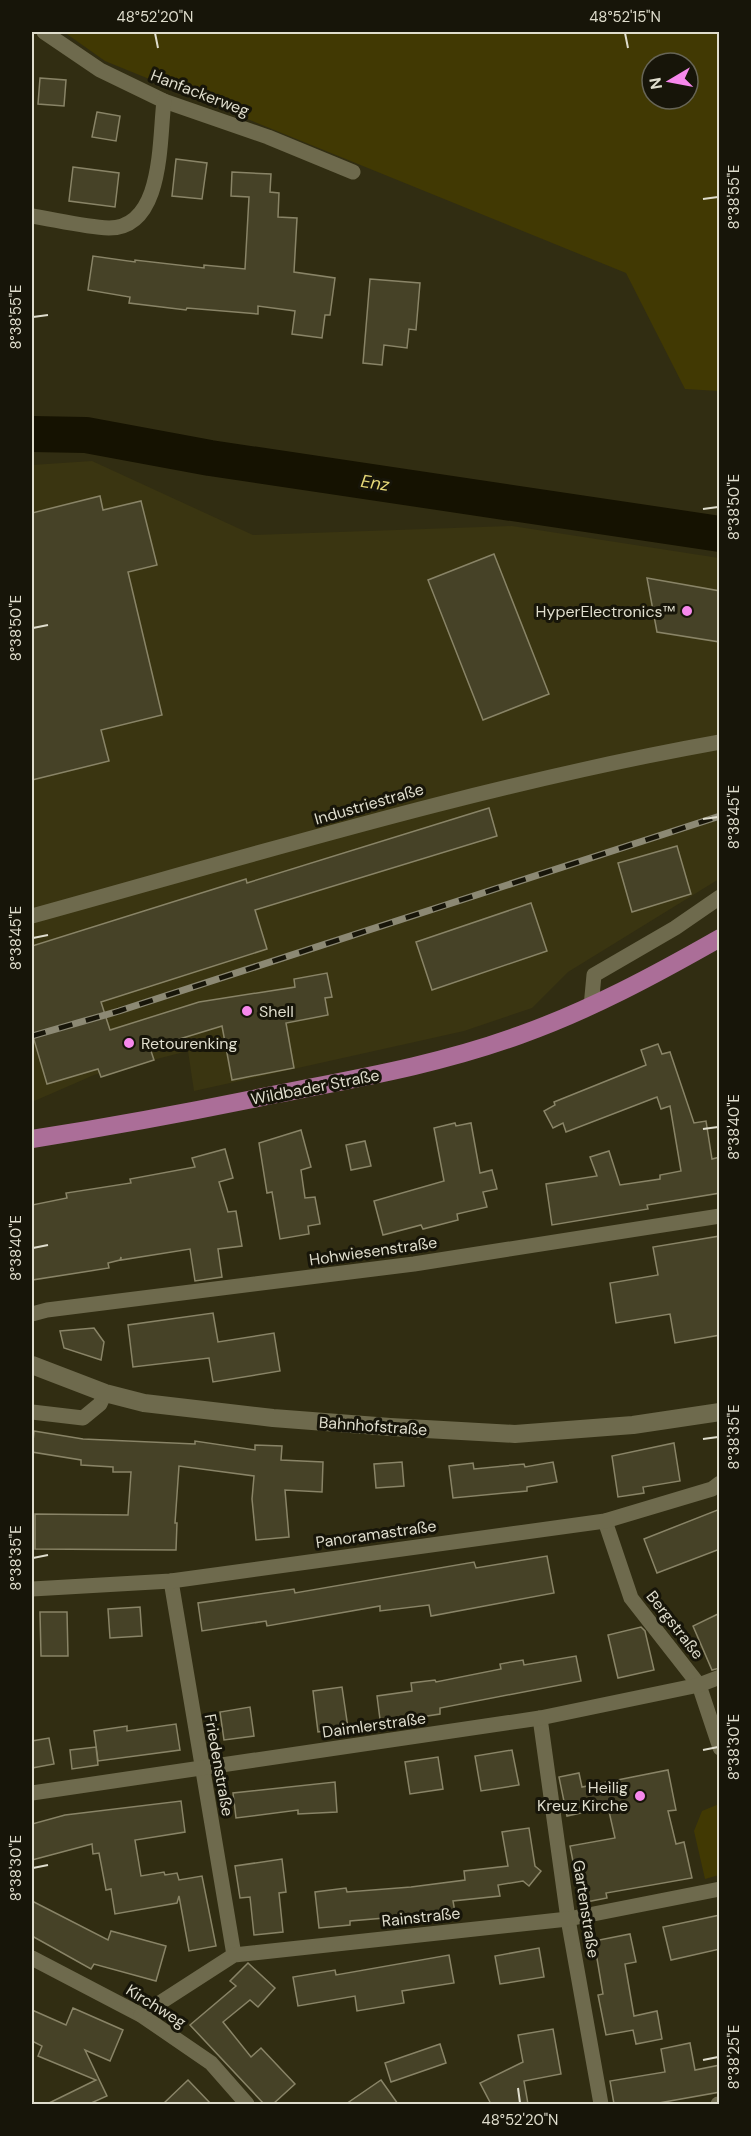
<svg xmlns="http://www.w3.org/2000/svg" width="751" height="2136" font-family="'DM Sans',sans-serif">
<rect width="100%" height="100%" fill="#312d12"/>
<path fill="#3a3511" d="M 92,461 L 253,535 L 512,526 L 719,558 L 719,879 L 568,972 L 532,1008 L 464,1031 L 194,1091 L 188,1051 L 94,1075 L 32,1102 L 32,465 Z"/>
<g fill="#413903" fill-rule="evenodd">
<path d="M 64,32 L 719,32 L 719,391 L 685,389 L 626,273 L 105,61 ZM 652,63 L 688,63 L 688,99 L 652,99 Z"/>
<path d="M 719,1804 L 719,1875 L 705,1879 L 694,1831 L 702,1811 Z"/>
</g>
<g fill="none" stroke-linecap="round" stroke-linejoin="round">
<path stroke="#151201" stroke-width="36" d="M 32,434 L 86,435 L 210,458 L 720,534"/>
</g>
<g fill="#464227" stroke="#898467" stroke-width="1.5">
<path d="M 40,78 L 66,80 L 64,106 L 38,104 Z"/>
<path d="M 97,112 L 120,116 L 116,141 L 92,137 Z"/>
<path d="M 176,159 L 207,163 L 202,199 L 172,196 Z"/>
<path d="M 73,167 L 119,173 L 115,207 L 69,201 Z"/>
<path d="M 232,172 L 271,174 L 270,192 L 279,193 L 278,217 L 297,218 L 294,272 L 335,278 L 330,315 L 325,315 L 322,338 L 292,334 L 295,311 L 258,306 L 258,314 L 187,308 L 186,310 L 129,303 L 130,297 L 88,290 L 93,256 L 135,262 L 135,260 L 204,268 L 204,265 L 245,269 L 249,197 L 231,196 Z"/>
<path d="M 370,279 L 420,283 L 416,330 L 409,329 L 407,348 L 384,345 L 382,365 L 363,363 Z"/>
<path d="M 100,496 L 103,510 L 141,501 L 157,565 L 128,572 L 162,715 L 101,730 L 109,761 L 32,780 L 32,513 Z"/>
<path d="M 494,554 L 549,694 L 483,720 L 428,580 Z"/>
<path d="M 647,578 L 720,591 L 720,642 L 657,632 Z"/>
<path d="M 489,808 L 497,836 L 255,910 L 267,949 L 101,1002 L 110,1030 L 199,1002 L 295,987 L 294,979 L 327,973 L 332,997 L 325,998 L 328,1015 L 286,1023 L 294,1068 L 232,1080 L 222,1026 L 150,1048 L 154,1060 L 101,1077 L 98,1069 L 47,1084 L 32,1033 L 32,946 L 246,879 L 247,883 Z"/>
<path d="M 677,846 L 691,894 L 632,912 L 618,863 Z"/>
<path d="M 531,903 L 547,951 L 432,990 L 416,942 Z"/>
<path d="M 658,1044 L 662,1054 L 670,1052 L 694,1123 L 706,1121 L 712,1159 L 720,1157 L 720,1193 L 647,1205 L 648,1209 L 552,1225 L 546,1184 L 597,1176 L 590,1157 L 609,1151 L 620,1185 L 660,1179 L 660,1175 L 681,1171 L 670,1106 L 661,1109 L 657,1097 L 566,1132 L 563,1123 L 553,1128 L 544,1111 L 555,1105 L 554,1102 L 646,1065 L 641,1050 Z"/>
<path d="M 455,1123 L 456,1126 L 471,1123 L 480,1173 L 492,1170 L 497,1189 L 483,1192 L 487,1207 L 457,1214 L 458,1220 L 423,1229 L 421,1225 L 383,1235 L 374,1201 L 444,1181 L 434,1128 Z"/>
<path d="M 301,1130 L 311,1167 L 301,1170 L 305,1198 L 315,1197 L 320,1224 L 308,1226 L 309,1234 L 280,1239 L 272,1192 L 267,1193 L 259,1143 Z"/>
<path d="M 365,1141 L 371,1166 L 351,1170 L 346,1145 Z"/>
<path d="M 225,1149 L 233,1178 L 219,1182 L 228,1212 L 236,1211 L 242,1246 L 218,1249 L 222,1277 L 195,1281 L 190,1249 L 121,1260 L 121,1257 L 120,1260 L 108,1263 L 109,1268 L 32,1280 L 32,1205 L 67,1198 L 66,1193 L 131,1183 L 130,1179 L 195,1167 L 192,1158 Z"/>
<path d="M 720,1236 L 720,1335 L 675,1343 L 670,1314 L 616,1323 L 610,1283 L 658,1275 L 653,1247 Z"/>
<path d="M 213,1313 L 218,1342 L 274,1333 L 280,1371 L 213,1382 L 209,1358 L 133,1367 L 128,1325 Z"/>
<path d="M 94,1328 L 104,1342 L 101,1360 L 64,1348 L 60,1331 Z"/>
<path d="M 34,1431 L 83,1439 L 195,1444 L 195,1441 L 255,1450 L 255,1445 L 282,1446 L 281,1460 L 323,1462 L 322,1492 L 285,1490 L 289,1537 L 256,1540 L 252,1499 L 254,1476 L 179,1466 L 175,1523 L 177,1523 L 176,1550 L 35,1549 L 35,1514 L 128,1515 L 131,1472 L 113,1472 L 113,1467 L 81,1465 L 81,1460 L 32,1452 Z"/>
<path d="M 674,1443 L 680,1481 L 643,1487 L 644,1493 L 618,1497 L 612,1456 Z"/>
<path d="M 402,1462 L 404,1486 L 376,1488 L 374,1464 Z"/>
<path d="M 553,1462 L 557,1482 L 527,1487 L 527,1491 L 453,1498 L 449,1466 L 473,1463 L 474,1469 L 524,1464 L 525,1467 Z"/>
<path d="M 720,1509 L 720,1549 L 657,1573 L 644,1539 Z"/>
<path d="M 547,1556 L 554,1593 L 431,1616 L 429,1605 L 380,1611 L 380,1606 L 267,1626 L 266,1621 L 202,1631 L 198,1603 L 294,1589 L 295,1593 L 474,1562 L 476,1568 Z"/>
<path d="M 140,1607 L 142,1636 L 110,1638 L 108,1609 Z"/>
<path d="M 40,1612 L 67,1612 L 68,1656 L 41,1656 Z"/>
<path d="M 720,1613 L 720,1668 L 712,1670 L 693,1626 Z"/>
<path d="M 641,1627 L 645,1631 L 654,1670 L 618,1678 L 608,1635 Z"/>
<path d="M 576,1656 L 581,1681 L 440,1708 L 440,1714 L 401,1720 L 401,1724 L 381,1727 L 377,1696 L 412,1691 L 411,1683 L 435,1680 L 436,1682 L 501,1669 L 500,1664 L 523,1660 L 524,1665 Z"/>
<path d="M 342,1687 L 348,1728 L 318,1732 L 313,1691 Z"/>
<path d="M 250,1707 L 254,1736 L 224,1740 L 220,1712 Z"/>
<path d="M 176,1724 L 180,1750 L 98,1761 L 94,1731 L 127,1726 L 127,1731 Z"/>
<path d="M 49,1738 L 54,1764 L 32,1768 L 32,1741 Z"/>
<path d="M 96,1747 L 98,1765 L 72,1769 L 70,1750 Z"/>
<path d="M 512,1750 L 519,1785 L 481,1791 L 475,1756 Z"/>
<path d="M 438,1757 L 443,1789 L 410,1794 L 405,1762 Z"/>
<path d="M 668,1770 L 676,1810 L 668,1811 L 676,1844 L 684,1842 L 692,1878 L 606,1893 L 607,1898 L 581,1903 L 570,1846 L 615,1838 L 608,1807 L 567,1816 L 559,1777 L 579,1773 L 582,1787 Z"/>
<path d="M 335,1782 L 337,1812 L 298,1814 L 298,1810 L 236,1818 L 233,1793 Z"/>
<path d="M 181,1801 L 185,1832 L 135,1840 L 141,1876 L 164,1872 L 165,1875 L 177,1873 L 179,1880 L 202,1876 L 216,1946 L 189,1951 L 179,1896 L 177,1903 L 115,1914 L 111,1889 L 106,1890 L 99,1853 L 93,1854 L 92,1844 L 32,1860 L 32,1824 L 65,1815 Z"/>
<path d="M 529,1828 L 535,1866 L 541,1871 L 529,1886 L 523,1881 L 498,1885 L 500,1896 L 453,1901 L 455,1912 L 350,1921 L 350,1925 L 319,1928 L 315,1892 L 346,1888 L 347,1892 L 411,1887 L 465,1880 L 464,1871 L 508,1866 L 502,1832 Z"/>
<path d="M 282,1859 L 286,1892 L 279,1893 L 283,1932 L 254,1935 L 250,1897 L 240,1898 L 235,1866 Z"/>
<path d="M 32,1901 L 108,1940 L 111,1931 L 166,1946 L 156,1981 L 94,1964 L 91,1969 L 32,1936 Z"/>
<path d="M 720,1915 L 720,1949 L 671,1960 L 663,1927 Z"/>
<path d="M 630,1934 L 636,1962 L 625,1964 L 634,2016 L 657,2011 L 662,2039 L 636,2044 L 633,2030 L 606,2035 L 598,1995 L 603,1994 L 594,1941 Z"/>
<path d="M 539,1948 L 544,1977 L 500,1984 L 495,1956 Z"/>
<path d="M 449,1955 L 454,1983 L 402,1991 L 404,2003 L 357,2011 L 355,1996 L 298,2006 L 293,1977 L 335,1970 L 336,1975 Z"/>
<path d="M 248,1963 L 275,1988 L 258,2007 L 250,2000 L 223,2022 L 251,2057 L 261,2048 L 295,2084 L 273,2104 L 264,2104 L 190,2025 L 236,1986 L 230,1981 Z"/>
<path d="M 73,2008 L 123,2030 L 110,2061 L 85,2050 L 107,2096 L 89,2104 L 47,2104 L 96,2080 L 38,2056 L 42,2046 L 32,2041 L 32,2010 L 66,2025 Z"/>
<path d="M 553,2029 L 561,2074 L 524,2081 L 528,2104 L 491,2104 L 480,2083 L 523,2062 L 518,2035 Z"/>
<path d="M 690,2043 L 695,2070 L 720,2065 L 720,2092 L 653,2104 L 614,2104 L 610,2081 L 665,2072 L 661,2049 Z"/>
<path d="M 440,2044 L 446,2063 L 391,2082 L 385,2063 Z"/>
<path d="M 188,2080 L 211,2104 L 163,2104 Z"/>
<path d="M 381,2080 L 398,2104 L 346,2104 Z"/>
</g>
<g fill="none" stroke-linecap="round" stroke-linejoin="round">
<g stroke="#6e6a4d" stroke-width="15">
<path d="M 44,32 L 100,70 L 164,101 L 268,137 L 353,172"/>
<path d="M 32,216 C 57,220 84,227 109,228 C 164,228 159,140 164,101"/>
<path d="M 32,916 C 260,853 486,784 720,742"/>
<path d="M 591,1007 L 594,975 L 675,928 L 720,897"/>
<path d="M 32,1314 L 47,1310 L 414,1264 L 720,1216"/>
<path d="M 32,1412 L 83,1418 L 100,1404 L 105,1393"/>
<path d="M 605,1521 L 631,1598 L 699,1685 L 720,1748"/>
<path d="M 171,1581 L 234,1955"/>
<path d="M 32,1589 L 171,1581 L 605,1521 L 712,1489 L 720,1483"/>
<path d="M 540,1718 L 568,1919 L 601,2104"/>
<path d="M 32,1793 L 540,1718 L 699,1685 L 720,1677"/>
<path d="M 32,1958 L 141,2015 L 211,2063 L 247,2104"/>
<path d="M 141,2015 L 234,1955 L 568,1919 L 720,1889"/>
<path d="M 718,2104 L 720,2104"/>
</g>
<path stroke="#6e6a4d" stroke-width="18" d="M 32,1365 L 105,1393 L 144,1403 L 273,1418 L 390,1427 L 515,1434 L 633,1425 L 720,1412"/>
<path stroke="#ab6e98" stroke-width="18" d="M 32,1139 C 114,1126 195,1111 277,1094 C 359,1078 441,1064 520,1035 C 590,1010 655,975 720,938"/>
<defs>
<path id="rail" d="M 32,1036 L 119,1011 L 720,816"/>
</defs>
<use href="#rail" stroke="#8c8974" stroke-width="7"/>
<use href="#rail" stroke="#171509" stroke-width="4.5" stroke-dasharray="14" stroke-linecap="butt"/>
</g>
<path fill="none" stroke="#dfddcd" stroke-width="2" d="M 155,33 L 158,48M 625,33 L 628,48M 703,199 L 718,197M 33,317 L 48,315M 703,509 L 718,507M 33,628 L 48,625M 703,819 L 718,817M 33,938 L 48,935M 703,1129 L 718,1127M 33,1248 L 48,1245M 703,1439 L 718,1437M 33,1558 L 48,1555M 703,1750 L 718,1747M 33,1868 L 48,1865M 703,2060 L 718,2057M 518,2088 L 520,2103"/>
<g fill="#f788ec" stroke="#171509" stroke-width="2">
<circle cx="687" cy="611" r="6"/>
<circle cx="247" cy="1011" r="6"/>
<circle cx="129" cy="1043" r="6"/>
<circle cx="640" cy="1796" r="6"/>
</g>
<g text-anchor="middle" dominant-baseline="central" stroke-width="6" stroke-linejoin="round" paint-order="stroke">
<g font-size="16" fill="#dfddcd" stroke="#171509">
<text transform="translate(200 93) rotate(21)">Hanfackerweg</text>
<text transform="translate(369 804) rotate(-16)">Industriestraße</text>
<text transform="translate(315 1087) rotate(-11)">Wildbader Straße</text>
<text transform="translate(373 1251) rotate(-8)">Hohwiesenstraße</text>
<text transform="translate(373 1426) rotate(4)">Bahnhofstraße</text>
<text transform="translate(376 1534) rotate(-8)">Panoramastraße</text>
<text transform="translate(675 1625) rotate(52)">Bergstraße</text>
<text transform="translate(374 1725) rotate(-8)">Daimlerstraße</text>
<text transform="translate(219 1765) rotate(80)">Friedenstraße</text>
<text transform="translate(586 1909) rotate(81)">Gartenstraße</text>
<text transform="translate(421 1917) rotate(-6)">Rainstraße</text>
<text transform="translate(156 2006) rotate(32)">Kirchweg</text>
</g>
<g font-size="16" fill="#dfddcd" stroke="#171509" text-anchor="end">
<text x="675" y="611">HyperElectronics™</text>
<text x="259" y="1011" text-anchor="start">Shell</text>
<text x="141" y="1043" text-anchor="start">Retourenking</text>
<text x="628" y="1787">Heilig<tspan x="628" dy="18">Kreuz Kirche</tspan></text>
</g>
<g font-size="18" font-style="italic" fill="#e7d978" stroke="#171509">
<text transform="translate(375 483) rotate(9)">Enz</text>
</g>
</g>
<rect width="751" height="2136" fill="none" stroke="#171509" stroke-width="66"/>
<g transform="translate(670 81) rotate(260)"><circle r="28" fill="#171509" stroke="#676557" stroke-width="1.5"/>
<path d="M0-4.5L10 22L0 15L-10 22Z" fill="#f788ec"/>
<text y="-9" font-size="16" font-weight="bold" text-anchor="middle" fill="#dfddcd">N</text>
</g>
<rect x="33" y="33" width="685" height="2070" fill="none" stroke="#dfddcd" stroke-width="2"/>
<g font-size="15" text-anchor="middle" fill="#dfddcd">
<text x="155" y="22">48°52'20"N</text>
<text x="625" y="22">48°52'15"N</text>
<text transform="translate(734 197) rotate(-90)" y="5">8°38'55"E</text>
<text transform="translate(16 317) rotate(-90)" y="5">8°38'55"E</text>
<text transform="translate(734 507) rotate(-90)" y="5">8°38'50"E</text>
<text transform="translate(16 628) rotate(-90)" y="5">8°38'50"E</text>
<text transform="translate(734 817) rotate(-90)" y="5">8°38'45"E</text>
<text transform="translate(16 938) rotate(-90)" y="5">8°38'45"E</text>
<text transform="translate(734 1127) rotate(-90)" y="5">8°38'40"E</text>
<text transform="translate(16 1248) rotate(-90)" y="5">8°38'40"E</text>
<text transform="translate(734 1437) rotate(-90)" y="5">8°38'35"E</text>
<text transform="translate(16 1558) rotate(-90)" y="5">8°38'35"E</text>
<text transform="translate(734 1747) rotate(-90)" y="5">8°38'30"E</text>
<text transform="translate(16 1868) rotate(-90)" y="5">8°38'30"E</text>
<text transform="translate(734 2057) rotate(-90)" y="5">8°38'25"E</text>
<text x="520" y="2125">48°52'20"N</text>
</g>
</svg>
